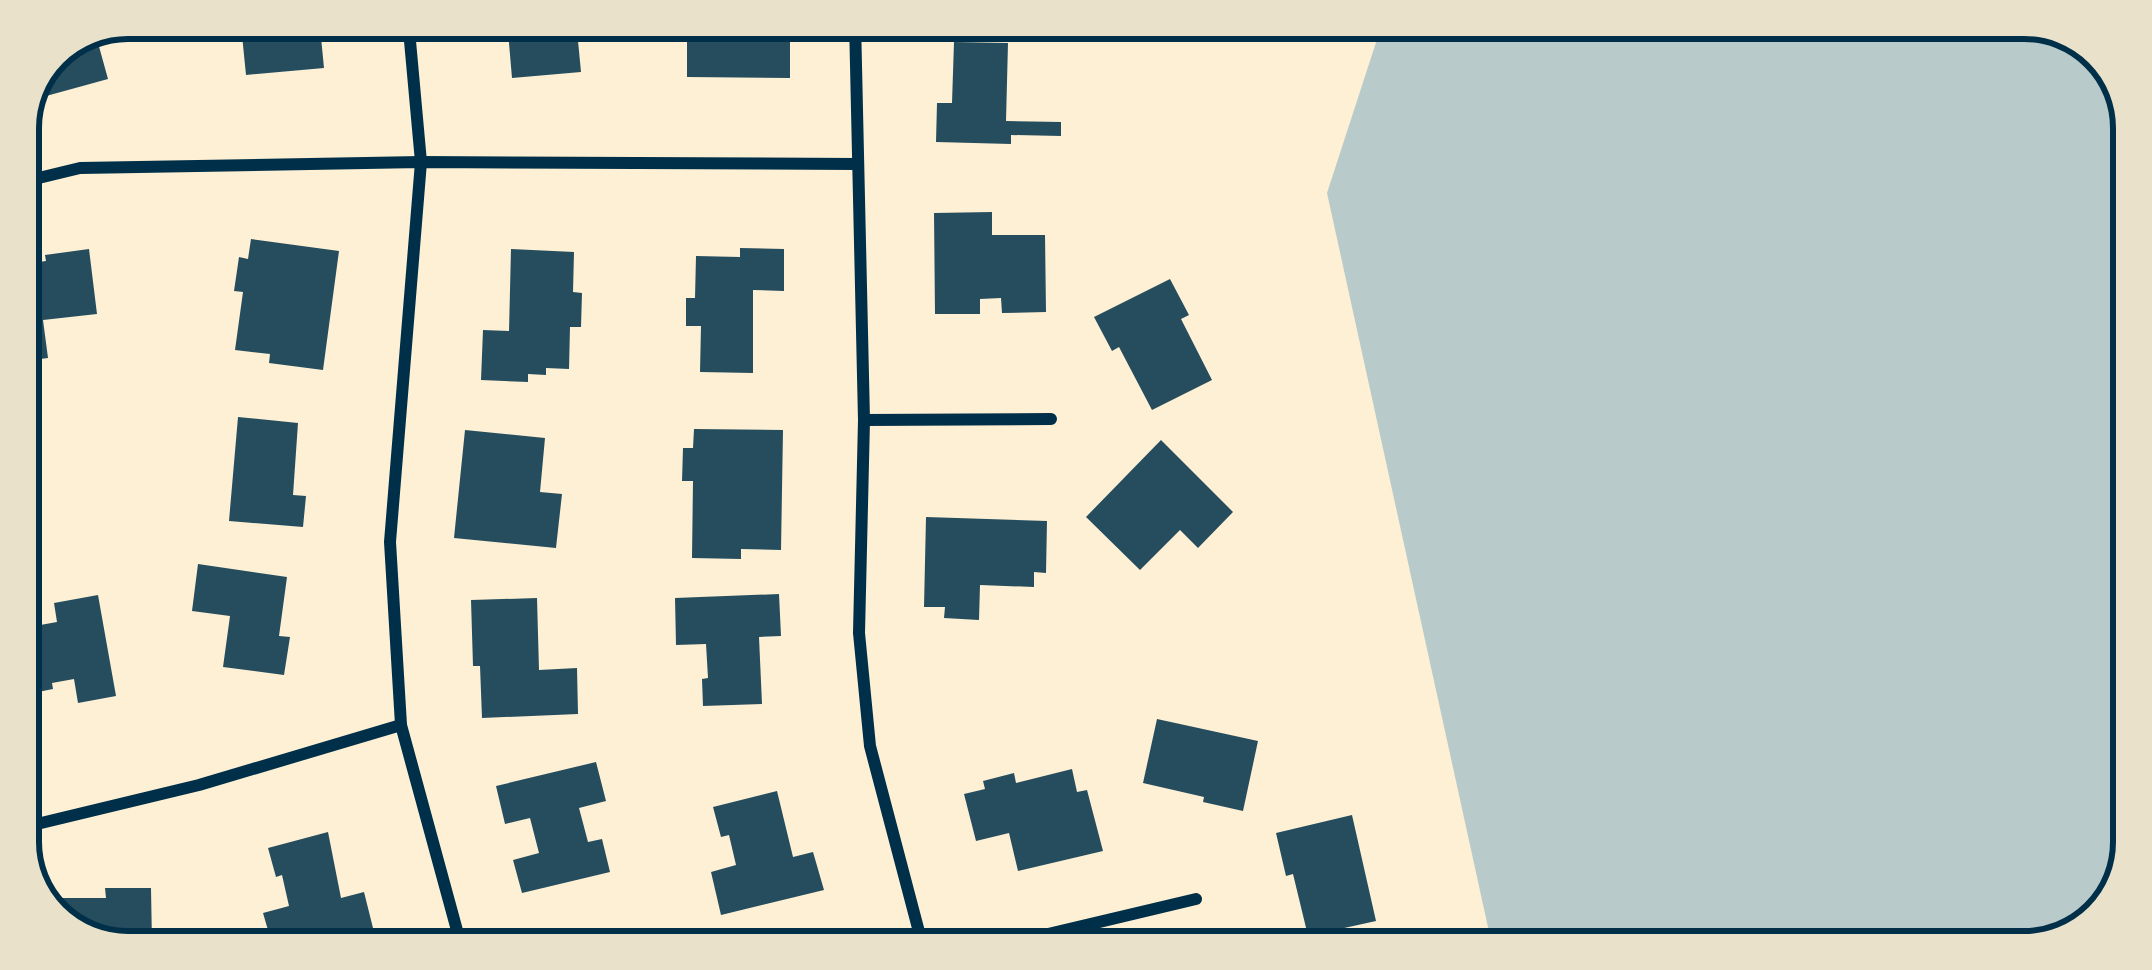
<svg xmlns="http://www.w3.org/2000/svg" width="2152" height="970" font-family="Helvetica,sans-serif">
<rect width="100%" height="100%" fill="#fdf0d5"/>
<path fill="#b9caca" d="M 1382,24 L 2067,27 L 2112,62 L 2134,120 L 2125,885 L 2086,933 L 2024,952 L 1493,950 L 1327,193 Z"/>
<g fill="#264d5e">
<path d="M 220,18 L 309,19 L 310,28 L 320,27 L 324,68 L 246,75 L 241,25 L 221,27 Z"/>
<path d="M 507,20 L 576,20 L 581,72 L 512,78 Z"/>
<path d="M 698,21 L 790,22 L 790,78 L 687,77 L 687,22 Z"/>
<path d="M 95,32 L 108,79 L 28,101 L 51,50 Z"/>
<path d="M 954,42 L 1008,43 L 1006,121 L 1061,122 L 1061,136 L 1011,135 L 1011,144 L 936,142 L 937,103 L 952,103 Z"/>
<path d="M 992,212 L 992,235 L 1045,235 L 1046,312 L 1002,313 L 1001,298 L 980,299 L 980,314 L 935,314 L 934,213 Z"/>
<path d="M 251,239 L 339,251 L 323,370 L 269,363 L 270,354 L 235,350 L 243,292 L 234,291 L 239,257 L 248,259 Z"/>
<path d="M 740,248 L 784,249 L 784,291 L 753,290 L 753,373 L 700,372 L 701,326 L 686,326 L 686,298 L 695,298 L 696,256 L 740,257 Z"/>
<path d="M 89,249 L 97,314 L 43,320 L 48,358 L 18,362 L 18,265 L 46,261 L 45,255 Z"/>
<path d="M 511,249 L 574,252 L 573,292 L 582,293 L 581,327 L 570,327 L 569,369 L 546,368 L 546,375 L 528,374 L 528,382 L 481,380 L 483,330 L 509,331 Z"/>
<path d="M 1170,279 L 1189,315 L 1181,319 L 1212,380 L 1152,410 L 1119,347 L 1112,351 L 1094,317 Z"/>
<path d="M 238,417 L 298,423 L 293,495 L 306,496 L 303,527 L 229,521 Z"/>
<path d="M 694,429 L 783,430 L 781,550 L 741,549 L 741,559 L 692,558 L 693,481 L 682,481 L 683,448 L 693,448 Z"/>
<path d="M 465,430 L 545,438 L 540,492 L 562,494 L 556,548 L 454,538 Z"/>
<path d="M 1161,440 L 1233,512 L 1198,548 L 1180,530 L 1140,570 L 1086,517 Z"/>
<path d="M 926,517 L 1047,521 L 1046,573 L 1034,572 L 1034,587 L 980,585 L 979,620 L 944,618 L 945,607 L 924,607 Z"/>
<path d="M 198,564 L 287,577 L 279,636 L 290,637 L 284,675 L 223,667 L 230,616 L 192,611 Z"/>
<path d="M 779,594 L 781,636 L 759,637 L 762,704 L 703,706 L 702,679 L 708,678 L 706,644 L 676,645 L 675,598 Z"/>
<path d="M 98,595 L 116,696 L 78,703 L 74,679 L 52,683 L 53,689 L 18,696 L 18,629 L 57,622 L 54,603 Z"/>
<path d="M 537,598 L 539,670 L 577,668 L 578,714 L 482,718 L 480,666 L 473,666 L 471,600 Z"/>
<path d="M 1157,719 L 1258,741 L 1243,811 L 1203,802 L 1204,797 L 1143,783 Z"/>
<path d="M 596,762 L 606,801 L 579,808 L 588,842 L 602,839 L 610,872 L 522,893 L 513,860 L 539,853 L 530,818 L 505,824 L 496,786 Z"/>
<path d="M 1072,769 L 1077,792 L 1087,790 L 1103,851 L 1018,871 L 1009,833 L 976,841 L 964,794 L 985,789 L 983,781 L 1014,773 L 1016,783 Z"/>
<path d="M 777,791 L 793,857 L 813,852 L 824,890 L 721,915 L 711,872 L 736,865 L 729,835 L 721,837 L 713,807 Z"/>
<path d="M 1352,815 L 1376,921 L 1308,936 L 1293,874 L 1286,876 L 1276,833 Z"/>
<path d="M 328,832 L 341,898 L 364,892 L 374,932 L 324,944 L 272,944 L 263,913 L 289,906 L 282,875 L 276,877 L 268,848 Z"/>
<path d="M 105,888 L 151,888 L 152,944 L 85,943 L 47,914 L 47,898 L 106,898 Z"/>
<path d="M 835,931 L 839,947 L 783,946 L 782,945 Z"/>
</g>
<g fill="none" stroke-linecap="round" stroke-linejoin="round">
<g stroke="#003049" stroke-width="12">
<path d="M 408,19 L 421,162 L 390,542 L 401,725 L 461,945"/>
<path d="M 855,21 L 864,420 L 859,633 L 870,746 L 923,947"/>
<path d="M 18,183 L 80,168 L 421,162 L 858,164"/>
<path d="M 864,420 L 1051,419"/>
<path d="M 18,820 L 37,824 L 199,785 L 401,725"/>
<path d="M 994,947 L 1196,899"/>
</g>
</g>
<path d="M0 0H2152V970H0ZM128 39H2024A89 89 0 0 1 2113 128V842A89 89 0 0 1 2024 931H128A89 89 0 0 1 39 842V128A89 89 0 0 1 128 39Z" fill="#e9e1ca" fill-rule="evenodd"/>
<path fill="none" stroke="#003049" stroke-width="6" d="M128 39H2024A89 89 0 0 1 2113 128V842A89 89 0 0 1 2024 931H128A89 89 0 0 1 39 842V128A89 89 0 0 1 128 39Z"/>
</svg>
